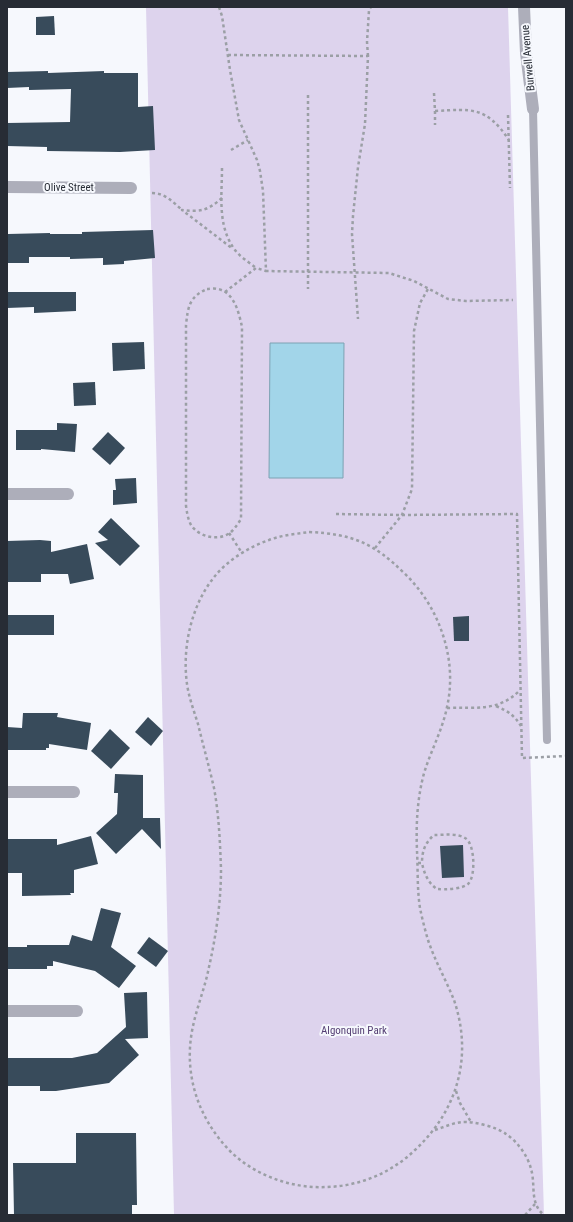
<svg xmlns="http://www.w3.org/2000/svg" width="573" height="1222" font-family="'Roboto Condensed',sans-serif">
<rect width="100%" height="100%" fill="#f6f8fd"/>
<path fill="#ddd3ed" d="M 146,7 L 508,7 L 544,1215 L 174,1215 Z"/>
<path fill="#a2d5e9" stroke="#7da2b3" d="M 270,343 L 344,343 L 343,478 L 269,478 Z"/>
<g fill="#384b5b">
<path d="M 54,16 L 55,35 L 36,35 L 36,17 Z"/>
<path d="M 48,71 L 48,73 L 104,71 L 104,73 L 138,73 L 138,107 L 153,106 L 155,150 L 120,152 L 47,151 L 47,147 L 7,146 L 7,123 L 70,122 L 71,89 L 29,90 L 29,87 L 7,88 L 7,72 Z"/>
<path d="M 153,230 L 155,258 L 124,261 L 124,264 L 103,265 L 103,258 L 70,259 L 70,257 L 29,257 L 29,263 L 8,263 L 8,234 L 50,233 L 50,234 L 82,234 L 82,232 Z"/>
<path d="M 7,292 L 76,292 L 76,311 L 34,313 L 34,307 L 7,308 Z"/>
<path d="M 144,342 L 145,369 L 113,371 L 112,343 Z"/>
<path d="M 95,382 L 96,405 L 74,406 L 73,383 Z"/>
<path d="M 57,423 L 77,424 L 75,452 L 41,449 L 41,450 L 16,450 L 16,430 L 57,430 Z"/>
<path d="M 108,432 L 125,448 L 110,465 L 92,449 Z"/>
<path d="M 136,478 L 137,503 L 113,505 L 113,490 L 116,490 L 115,479 Z"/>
<path d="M 111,518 L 140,546 L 120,566 L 95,543 L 108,540 L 98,532 Z"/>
<path d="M 40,540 L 51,541 L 51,552 L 87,544 L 94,579 L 70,584 L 68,574 L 41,574 L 41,582 L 7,582 L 7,541 Z"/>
<rect x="7" y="615" width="47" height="20"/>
<path d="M 469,616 L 469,641 L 454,641 L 453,617 Z"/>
<path d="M 23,713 L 58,713 L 57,717 L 91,723 L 87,750 L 49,744 L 49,748 L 46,748 L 46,750 L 7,750 L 7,727 L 22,728 Z"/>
<path d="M 148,717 L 163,731 L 151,746 L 135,732 Z"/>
<path d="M 110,729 L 130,748 L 111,769 L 91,751 Z"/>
<path d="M 115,774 L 143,775 L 143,818 L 160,818 L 161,849 L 142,829 L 116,854 L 96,833 L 117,814 L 118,793 L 114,793 Z"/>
<path d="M 91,836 L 98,864 L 74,870 L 74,893 L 70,893 L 71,895 L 22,896 L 22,873 L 7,873 L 7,839 L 57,839 L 57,845 Z"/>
<path d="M 463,845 L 464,877 L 442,878 L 440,846 Z"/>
<path d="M 101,908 L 121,913 L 111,947 L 136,966 L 119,988 L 95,971 L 53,961 L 53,966 L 47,966 L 47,969 L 7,969 L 7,947 L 27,947 L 27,945 L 69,945 L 72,935 L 92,941 Z"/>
<path d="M 149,937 L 168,951 L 156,967 L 137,953 Z"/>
<path d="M 147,992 L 148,1038 L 125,1039 L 139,1055 L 109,1083 L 56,1091 L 40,1091 L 40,1086 L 7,1086 L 7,1058 L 72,1058 L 97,1053 L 126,1027 L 124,993 Z"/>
<path d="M 76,1133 L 136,1133 L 137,1205 L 132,1205 L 132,1215 L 14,1215 L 13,1163 L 76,1163 Z"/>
</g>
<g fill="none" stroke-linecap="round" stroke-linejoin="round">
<g stroke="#9b9fa5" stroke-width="2.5" stroke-dasharray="3 3" stroke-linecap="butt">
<path d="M 219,7 L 222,16 L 230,70 L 239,120 L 257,160 L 260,171 L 263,191 L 266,271 L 389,273 L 414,281 L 448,299 L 466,301 L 513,300"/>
<path d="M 228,55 L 368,56 L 365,124 L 358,167 L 353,216 L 352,234 L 358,319"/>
<path d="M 368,56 L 367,42 L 369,10 L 371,7"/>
<path d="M 434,93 L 435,111 C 472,109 486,106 509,140"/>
<path d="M 308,95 L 308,289"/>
<path d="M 435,111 L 435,125"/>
<path d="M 508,115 L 510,188"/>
<path d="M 231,150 L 248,140"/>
<path d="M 222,168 C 222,196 217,226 235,250 C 240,257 249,262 256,268"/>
<path d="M 152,193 C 165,193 173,202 182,210"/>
<path d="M 222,198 C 207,211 201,212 182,210 L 233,249"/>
<path d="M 207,289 C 210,289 214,288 217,289 C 234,291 239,313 242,327 L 241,519 C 238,524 235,528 231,532 C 219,542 199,537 191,525 C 188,519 187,513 186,506 L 186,325 C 188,307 189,297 207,289 Z"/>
<path d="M 225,292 L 256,268 L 266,271"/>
<path d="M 336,514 L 402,515 L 517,514 L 522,758 L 566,756"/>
<path d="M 309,532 C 352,534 374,543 404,573 C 439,606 458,659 447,707 C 442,732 429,754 423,777 C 417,802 416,825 417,851 C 418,869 417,889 420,908 C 422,918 425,930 428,940 C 435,961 446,980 454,1000 C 473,1056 458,1110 415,1150 C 391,1173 360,1186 327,1187 C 292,1189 254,1175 230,1151 C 198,1118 184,1075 192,1031 C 196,1009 205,988 209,967 C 216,936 221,902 221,869 C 220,842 219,815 214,788 C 209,766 203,745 198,724 C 194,711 189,698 187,684 C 182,648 191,605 215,576 C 228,560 249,547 269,540 C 282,535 296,534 309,532 Z"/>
<path d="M 229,533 L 242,553"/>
<path d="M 375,548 L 402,515 L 412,489 L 414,331 L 420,303 L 428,289"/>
<path d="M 496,706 C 508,711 514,715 521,726"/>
<path d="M 447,708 C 475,707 499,712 520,690"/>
<path d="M 418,863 L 422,863 C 424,873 428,883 437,889 C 445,890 462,889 468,884 C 476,877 475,843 465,838 C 457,833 443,835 434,835 C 425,843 422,851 422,863"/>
<path d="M 456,1091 L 460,1103 L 471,1122"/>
<path d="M 435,1130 C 444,1127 453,1123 462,1122 C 473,1121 497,1127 506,1134 C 517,1141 528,1156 531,1169 C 536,1185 529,1203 544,1215"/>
<path d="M 525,1215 L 535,1204"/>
</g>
<path stroke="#adaeba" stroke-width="8" d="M 533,109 L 547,740"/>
<g stroke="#adaeba" stroke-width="12">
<path d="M 524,7 L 526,53 L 533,109"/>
<path d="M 7,187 L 131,188"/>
<path d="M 7,494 L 68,494"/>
<path d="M 7,792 L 74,792"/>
<path d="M 7,1011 L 77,1011"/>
</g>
</g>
<g text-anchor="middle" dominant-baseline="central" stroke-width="4" stroke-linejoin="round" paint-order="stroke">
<g font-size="11" fill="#272c35" stroke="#f6f8fd">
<text transform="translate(528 58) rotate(-95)">Burwell Avenue</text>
<text x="69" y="187">Olive Street</text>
</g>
<g font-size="11" fill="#543e73" stroke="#f6f8fd">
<text x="354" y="1030">Algonquin Park</text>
</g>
</g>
<rect width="573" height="1222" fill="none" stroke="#272c35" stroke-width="16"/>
</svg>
